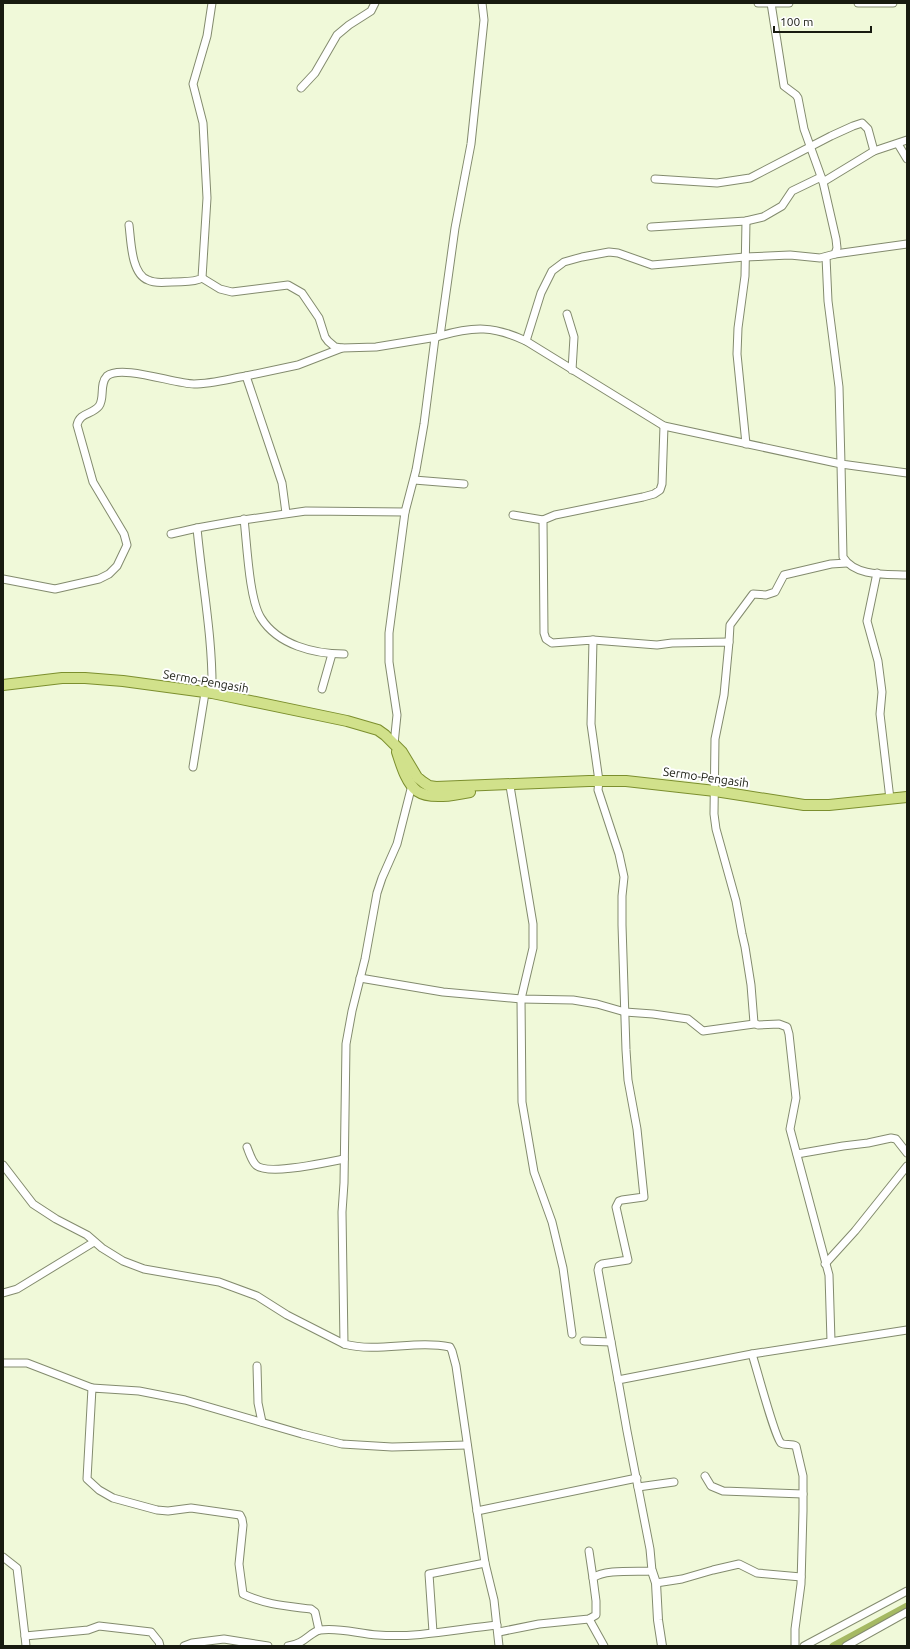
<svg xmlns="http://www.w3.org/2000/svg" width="910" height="1649" font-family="Ubuntu,sans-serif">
<rect width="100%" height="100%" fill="#f0f9d9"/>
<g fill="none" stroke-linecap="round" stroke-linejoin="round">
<path stroke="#a5b963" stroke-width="7" d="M 833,1646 L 907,1606"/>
<defs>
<g id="minor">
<path d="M 482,3 L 484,20 L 471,144 L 455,228 L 440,336 C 474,326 494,326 526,341 L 664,426 L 841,464 L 843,557 C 855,577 887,574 907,575"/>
<path d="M 758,3 L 789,3"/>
<path d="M 858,3 L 893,3"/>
<path d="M 301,88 L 315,73 L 337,35 L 349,25 L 371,11 L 375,3"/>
<path d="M 898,144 L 907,159"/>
<path d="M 655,179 L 717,183 L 750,178 L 831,136 L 853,126 L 862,123 L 868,129 L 874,151"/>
<path d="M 823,182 L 874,151 L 907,140"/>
<path d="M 746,221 L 745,276 L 738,328 L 737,354 L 746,444"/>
<path d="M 129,225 C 131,240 131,274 148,280 C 156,284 164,282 172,282 C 182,281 194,283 202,278 L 207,198 L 203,123 L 193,84 L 207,36 L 212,3"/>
<path d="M 651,227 L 746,221 L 763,217 L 782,206 L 792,191 L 821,177"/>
<path d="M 835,254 L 907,244"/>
<path d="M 826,257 L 828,301 L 839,387 L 841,464 L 907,473"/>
<path d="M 202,278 L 220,289 L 232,292 L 288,285 L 302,293 L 319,318 L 325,337 L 328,341 L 335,347 L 342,348"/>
<path d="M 567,314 L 574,337 L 572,370"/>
<path d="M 526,341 L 541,293 L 552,271 L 564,262 L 582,257 L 609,252 L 618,253 L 652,265 L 745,257 L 790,255 L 820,258 L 835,254 L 837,248 L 836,239 L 823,182 L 804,129 L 798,98 L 796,95 L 784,86 L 771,3"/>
<path d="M 414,480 L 464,484"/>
<path d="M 286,513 L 282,483 L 246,376 L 298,365 L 342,348 L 376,347 L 437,337"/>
<path d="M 513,515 L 543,520"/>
<path d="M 244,519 C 247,544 249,599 261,618 C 278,645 314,654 344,654"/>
<path d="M 171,534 L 197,528"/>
<path d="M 877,573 L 867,621 L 878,661 L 882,692 L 880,714 L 890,799"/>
<path d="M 3,579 L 55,589 L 99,579 L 109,574 L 117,566 L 127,545 L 124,534 L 93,482 L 77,425 C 80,412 92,415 99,406 C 105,398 99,384 107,376 C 121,364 175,384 194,384 C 211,384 229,379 246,376"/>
<path d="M 593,640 L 657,645 L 672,643 L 729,642 L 724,695 L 715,739 L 714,814 L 716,829 L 736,901 L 742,934 L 745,947 L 751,985 L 754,1023 L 758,1025 L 779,1024 L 787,1027 L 789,1034 L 796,1098 L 790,1129 L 829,1275 L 831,1341"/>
<path d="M 729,642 L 730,625 L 753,594 L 766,595 L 775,592 L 784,575 L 831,564 L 847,563"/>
<path d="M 322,689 L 332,654"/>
<path d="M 212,693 C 213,638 202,583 197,528 L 236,521 L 306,511 L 405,512"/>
<path d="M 394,744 L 397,715 L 389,662 L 389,633 L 405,512 L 416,470 L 424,424 L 435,338"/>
<path d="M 193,767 L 205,693"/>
<path d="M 412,785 L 397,844 L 382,878 L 377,893 L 365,959 L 352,1011 L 346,1044 L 344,1183 L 342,1212 L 344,1344 C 378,1353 415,1340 450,1347 L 452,1351 L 456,1366 L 477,1511 L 485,1563 L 494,1600 L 499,1646"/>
<path d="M 510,786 L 533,924 L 533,948 L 521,999 L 522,1102 L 534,1172 L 552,1222 L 563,1268 L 572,1334"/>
<path d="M 360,978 L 443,992 L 521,999 L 573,1000 L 597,1004 L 625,1012 L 653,1014 L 688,1019 L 703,1031 L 754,1024"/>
<path d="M 247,1147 C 249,1152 251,1159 255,1164 C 264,1177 328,1162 344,1159"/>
<path d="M 797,1154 L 843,1146 L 868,1143 L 891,1138 L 896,1139 L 907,1153"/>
<path d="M 3,1165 L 33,1204 L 56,1219 L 87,1235 L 102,1248 L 123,1261 L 144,1269 L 219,1282 L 257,1296 L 287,1315 L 344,1344"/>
<path d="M 825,1264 L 855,1231 L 907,1166"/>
<path d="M 3,1293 L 17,1289 L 94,1242"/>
<path d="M 584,1341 L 611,1342"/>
<path d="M 752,1354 C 756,1366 775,1438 781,1443 C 785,1446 791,1443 796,1446 L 803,1476 L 803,1511 L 801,1584 L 795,1629 L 795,1646"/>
<path d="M 3,1363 L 27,1363 L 92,1388"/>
<path d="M 257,1366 L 258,1403 L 262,1422"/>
<path d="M 618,1380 L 598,1270 L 599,1266 L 602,1264 L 628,1260 L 616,1207 L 619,1201 L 622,1200 L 644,1197 L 637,1129 L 628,1080 L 626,1050 L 622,925 L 622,896 L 624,877 L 619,854 L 598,790 L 599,781 L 591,724 L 593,640 L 552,643 L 546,639 L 544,633 L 543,520 L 555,515 L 643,497 L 654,494 L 660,490 L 662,484 L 664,426"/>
<path d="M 705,1476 L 711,1486 L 723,1491 L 803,1494"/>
<path d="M 638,1487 L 674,1482"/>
<path d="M 477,1511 L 637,1478"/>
<path d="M 589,1551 L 593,1578"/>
<path d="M 3,1557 L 17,1568 L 25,1636 L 88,1630 L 99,1626 L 151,1632 L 159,1642 L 160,1646"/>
<path d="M 656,1583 L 682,1579 L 713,1570 L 739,1564 L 757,1573 L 801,1577"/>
<path d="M 589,1619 L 604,1646"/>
<path d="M 319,1630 L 315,1612 L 311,1609 C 286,1606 266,1605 243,1594 L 239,1564 L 243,1525 L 242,1519 L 240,1515 L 191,1508 L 168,1511 L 157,1510 L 113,1498 L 99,1490 L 87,1479 L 92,1388 L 139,1391 L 185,1400 L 302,1434 L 342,1444 L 392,1447 L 467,1445"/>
<path d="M 433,1632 L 429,1574 L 485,1563"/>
<path d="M 499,1632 L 539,1624 L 589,1619 L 596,1615 L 596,1601 L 593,1578 C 604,1569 637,1572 652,1571 L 650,1549 L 627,1431 L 618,1380 L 752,1354 L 907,1330"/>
<path d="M 25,1636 L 26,1646"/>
<path d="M 184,1646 L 192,1643 L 224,1639 L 268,1646"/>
<path d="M 288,1646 C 305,1644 310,1632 320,1630 C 339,1627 359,1634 378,1635 C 417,1638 458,1629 497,1625"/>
<path d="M 804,1646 L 907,1591"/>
<path d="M 846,1646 L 907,1612"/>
</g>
<path id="tertiary" d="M 652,1571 L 656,1583 L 658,1620 L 662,1646"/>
<g id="primary">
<path d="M 3,685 L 62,678 L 85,678 L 123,681 L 212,693 L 347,721 L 378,730 L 385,735 L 402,752 L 417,777 L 423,782 L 429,786 L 436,787 L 589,781 L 626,781 L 715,791 L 804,805 L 829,805 L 907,797"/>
<path d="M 397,752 C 401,764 406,783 417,791 C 430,800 455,795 470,792"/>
</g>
</defs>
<use href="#minor" stroke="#838b6e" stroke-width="9"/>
<use href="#tertiary" stroke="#838b6e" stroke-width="10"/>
<use href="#primary" stroke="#7c8f2e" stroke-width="12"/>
<use href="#minor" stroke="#fff" stroke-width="7"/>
<use href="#tertiary" stroke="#fff" stroke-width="8"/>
<use href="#primary" stroke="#d1e18b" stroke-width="10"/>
</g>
<g text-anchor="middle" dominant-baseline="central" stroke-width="4" stroke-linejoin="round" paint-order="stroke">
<g font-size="12" fill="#181b10" stroke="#fff">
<text transform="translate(206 681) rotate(10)">Sermo-Pengasih</text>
<text transform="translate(706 777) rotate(8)">Sermo-Pengasih</text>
</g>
</g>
<rect width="910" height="1649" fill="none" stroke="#181b10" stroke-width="8"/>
<path d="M774 26v6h97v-6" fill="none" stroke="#181b10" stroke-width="2"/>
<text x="780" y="26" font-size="12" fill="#181b10" stroke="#ffffff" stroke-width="3" paint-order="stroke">100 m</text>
</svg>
